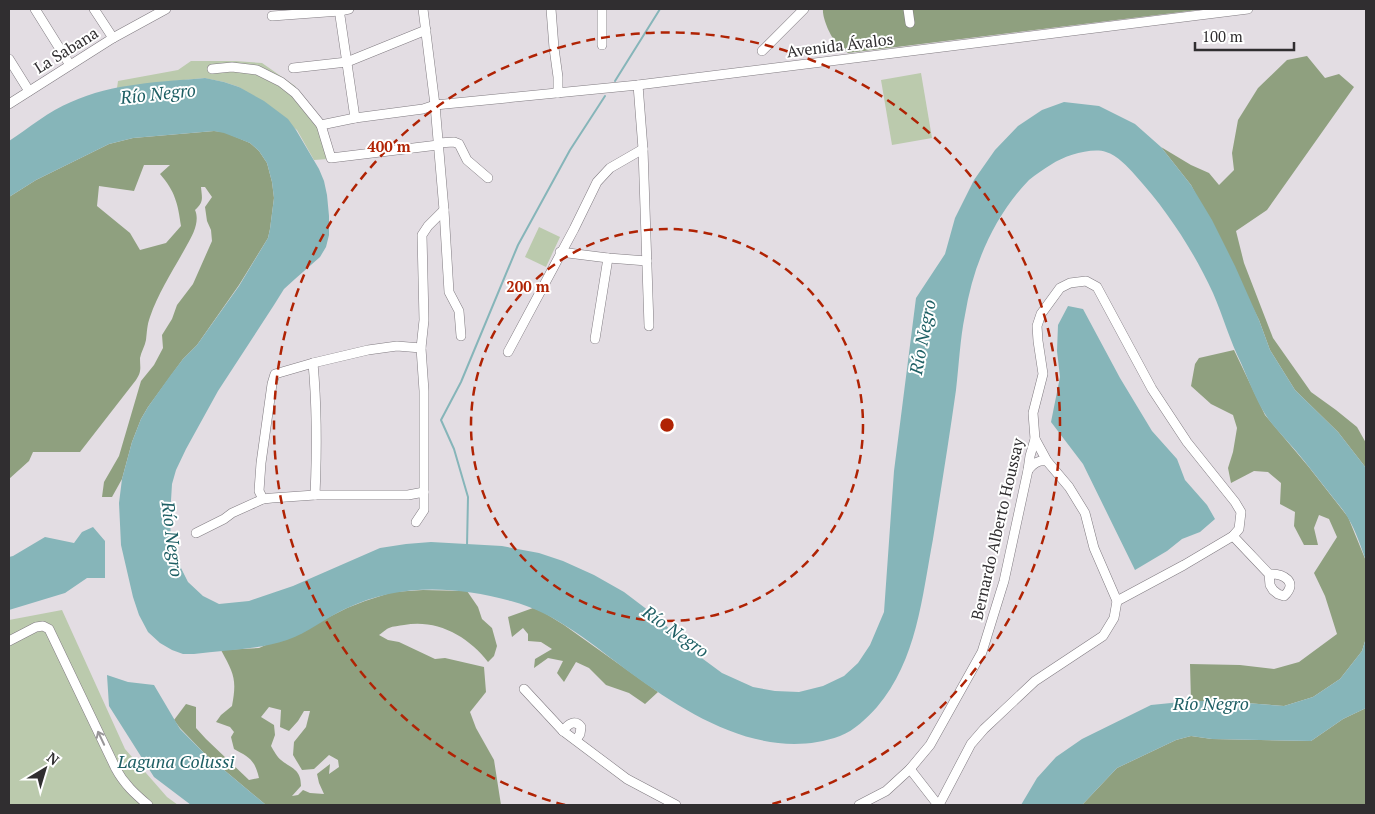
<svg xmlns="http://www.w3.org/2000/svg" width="1375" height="814" font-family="'PT Serif',serif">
<rect width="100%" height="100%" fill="#e3dde3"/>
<g fill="#bbcaad">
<path d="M 191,61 L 235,61 L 262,63 L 295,86 L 313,116 L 328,159 L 314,160 L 297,130 L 239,87 L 224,82 L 204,78 L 164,82 L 117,88 L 118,81 L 178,70 Z"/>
<path d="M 921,73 L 932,138 L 892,145 L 881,80 Z"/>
<path d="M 539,227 L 560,237 L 546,267 L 525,257 Z"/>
<path d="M 62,610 L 125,749 L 167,797 L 178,805 L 9,805 L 9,620 Z"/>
</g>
<g fill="#8fa07f" fill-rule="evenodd">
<path d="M 823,9 L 1206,9 L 848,53 C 844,49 839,46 836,42 C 830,36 822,17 823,9 Z"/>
<path d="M 1307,56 L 1325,78 L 1339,74 L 1354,87 L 1267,210 L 1236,231 L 1244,263 L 1273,338 L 1311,392 L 1336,410 L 1357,427 L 1366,443 L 1366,468 L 1338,432 L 1295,390 L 1270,350 L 1259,320 L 1191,185 L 1161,147 L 1191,165 L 1209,173 L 1219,185 L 1234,170 L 1232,153 L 1238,120 L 1258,88 L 1287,60 Z"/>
<path d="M 214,131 L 224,132 L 250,143 L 259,151 L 267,163 L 272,182 L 274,198 L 270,229 L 268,238 L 239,285 L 197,345 L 183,359 L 148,407 L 141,419 L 132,442 L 122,479 L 112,497 L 102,497 L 104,482 L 119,456 L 141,381 L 154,365 L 163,348 L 162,335 L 172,319 L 177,305 L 193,284 L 212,241 L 211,230 L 207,221 L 205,207 L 212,197 L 205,187 L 201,187 C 202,198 204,202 195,210 C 200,221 193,235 187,245 C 174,269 159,291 150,317 C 147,325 147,332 146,340 C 145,346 141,352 140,358 C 140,368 142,371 136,380 L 80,452 L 33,452 L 29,461 L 9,479 L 9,197 L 36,180 L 109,144 L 133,138 ZM 144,165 L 170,165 L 160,174 C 175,191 178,204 181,226 L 166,243 L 140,250 L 130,233 L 97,206 L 99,186 L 134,191 Z"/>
<path d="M 1234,350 L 1265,415 L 1308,466 L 1348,517 L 1366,561 L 1366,638 L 1362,651 L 1340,679 L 1313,697 L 1284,706 L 1220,701 L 1191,701 L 1190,664 L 1240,665 L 1274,669 L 1299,662 L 1337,634 L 1325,596 L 1314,573 L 1337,537 L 1329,519 L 1319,515 L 1314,528 L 1318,545 L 1304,545 L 1294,526 L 1295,512 L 1280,504 L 1281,483 L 1268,472 L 1254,471 L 1231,483 L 1228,468 L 1233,452 L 1237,428 L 1233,415 L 1211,404 L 1191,386 L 1195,364 L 1199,358 Z"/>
<path d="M 423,590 L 467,591 L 478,607 L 482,619 L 492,628 L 497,646 L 494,656 L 488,662 C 468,636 437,619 404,625 C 399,626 393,626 389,628 C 386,629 382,633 379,635 L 388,640 L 399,642 L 435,659 L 445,658 L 484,667 L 486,692 L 470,712 L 476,728 L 494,760 L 501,805 L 266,805 L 205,754 L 180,728 L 174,720 L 186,704 L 196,707 L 196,728 L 206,739 L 249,780 L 259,778 C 255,760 249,757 234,749 L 231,737 L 234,732 L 230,727 L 216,722 L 221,715 L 232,706 C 237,679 234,674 221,650 L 259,648 L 329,617 L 347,608 L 365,601 L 393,592 ZM 269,707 L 281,710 L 280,727 L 289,731 L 298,721 L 304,711 L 310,711 L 306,727 L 294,742 L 293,755 L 302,770 L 314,769 L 329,755 L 338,760 L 339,767 L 329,774 L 330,764 L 317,774 L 319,783 L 324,794 L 310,793 L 303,790 L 298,795 L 292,796 L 301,786 C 301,769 292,769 281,760 C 277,757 274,751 271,746 L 275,735 L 274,725 L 261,717 Z"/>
<path d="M 533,608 L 543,612 L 564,625 L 658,692 L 645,704 L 629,693 L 606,685 L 589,668 L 576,662 L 564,682 L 557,673 L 563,661 L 548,658 L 534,668 L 535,659 L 552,649 L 541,642 L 528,641 L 528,634 L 523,628 L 512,637 L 508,617 Z"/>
<path d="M 1366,708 L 1366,805 L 1082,805 L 1117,768 L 1176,740 L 1191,736 L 1212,739 L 1311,741 L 1343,719 Z"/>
</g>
<g fill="#86b5b9">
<path d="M 205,78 L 224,82 L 239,87 L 264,101 L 288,119 L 296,130 L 319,169 L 324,181 L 327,195 L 329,216 L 329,235 L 326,247 L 320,257 L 295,279 L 284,289 L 274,305 L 218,391 L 186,449 L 176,470 L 172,484 L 170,517 L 171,542 L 181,568 L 188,582 L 203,596 L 219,604 L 249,601 L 293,586 L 380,548 L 406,544 L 431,542 L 502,546 L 539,553 L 563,561 L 594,575 L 624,592 L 653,614 L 703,659 L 722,673 L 753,687 L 775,691 L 799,692 L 823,686 L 844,676 L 858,663 L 870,645 L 884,612 L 894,471 L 916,298 L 945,254 L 955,218 L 974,180 L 995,150 L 1018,126 L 1042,110 L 1064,102 L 1099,106 L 1135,124 L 1161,147 L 1191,185 L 1212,220 L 1235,266 L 1259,320 L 1270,350 L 1295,390 L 1338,432 L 1366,468 L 1366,561 C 1361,547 1356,531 1348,518 C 1344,510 1336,502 1331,495 C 1319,480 1308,465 1296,451 C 1286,439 1273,427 1265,414 C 1256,400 1248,379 1241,363 C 1230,341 1223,316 1213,293 C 1193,250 1167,210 1135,175 C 1128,167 1117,155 1106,152 C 1092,147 1064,156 1052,164 C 1044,169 1036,174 1029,180 C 994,216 973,265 965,315 C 960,339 959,365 956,390 C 949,440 941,489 933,539 C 922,597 917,660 877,707 C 866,719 855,730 840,736 C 766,763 690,716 632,674 C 594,646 557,613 511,601 C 454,586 400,583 345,609 C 325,618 308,633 287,640 C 257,650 225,650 194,654 L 183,654 L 172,650 L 160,643 L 148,632 L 139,615 L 133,597 L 121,545 L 119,503 L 122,479 L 132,442 L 141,419 L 148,407 L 170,376 L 183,359 L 197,345 L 239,286 L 268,238 L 270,229 L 274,198 L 272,182 L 267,163 L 259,151 L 250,143 L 224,133 L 214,131 L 133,138 L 109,144 L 36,180 L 9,197 L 9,141 C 29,128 49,111 71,102 C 113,83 160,82 205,78 Z"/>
<path d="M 1068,306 L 1083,309 L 1120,378 L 1152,431 L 1177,459 L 1185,480 L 1207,505 L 1215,519 L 1200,532 L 1182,539 L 1167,551 L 1135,570 L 1083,464 L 1051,422 L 1060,377 L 1057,351 L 1058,325 Z"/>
<path d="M 93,527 L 105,541 L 105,578 L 87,578 L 65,593 L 9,610 L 9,557 L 13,556 L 45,537 L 74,543 L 82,532 Z"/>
<path d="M 1366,638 L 1366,708 L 1343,719 L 1311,741 L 1212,739 L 1191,736 L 1176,740 L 1117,768 L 1082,805 L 1021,805 L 1037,778 L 1056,757 L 1082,739 L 1151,705 L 1191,701 L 1220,701 L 1284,706 L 1313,697 L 1340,679 L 1362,651 Z"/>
<path d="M 107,675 L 128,682 L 154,685 L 180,729 L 205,754 L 266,805 L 191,805 L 154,777 L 109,706 Z"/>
</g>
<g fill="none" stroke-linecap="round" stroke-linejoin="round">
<g stroke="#86b5b9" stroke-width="2">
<path d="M 615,81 L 660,9"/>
<path d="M 467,546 L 468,497 L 454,449 L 441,420 L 461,382 L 518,245 L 570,150 L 605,96"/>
</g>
<defs>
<g id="minor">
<path d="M 35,9 L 70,65"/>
<path d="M 94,9 L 113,38"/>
<path d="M 339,9 L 355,118"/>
<path d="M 423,9 L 435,105 L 444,210 L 449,292 L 459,311 L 461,336"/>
<path d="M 551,9 L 554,48 L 558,77 L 558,93"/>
<path d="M 602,9 L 602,45"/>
<path d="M 908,9 L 910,23"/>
<path d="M 272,16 L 340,11 L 349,9"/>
<path d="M 762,51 L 804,9"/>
<path d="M 9,59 L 29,91"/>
<path d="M 293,68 L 347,62 L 426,30"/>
<path d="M 212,69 L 232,67 L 257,70 L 281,82 L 295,93 L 321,125 L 331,158 L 438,145"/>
<path d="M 638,85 L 643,149 L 649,326"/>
<path d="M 9,104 L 113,38 L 166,9"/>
<path d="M 321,125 L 355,118 L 423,109 L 435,105 L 638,85 L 1248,9"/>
<path d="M 438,143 L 454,142 L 459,144 L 467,160 L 488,178"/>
<path d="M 560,252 L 608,258 L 647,261"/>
<path d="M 595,339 L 608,258"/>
<path d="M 508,352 L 574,229 L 597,182 L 610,168 L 643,149"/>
<path d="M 313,363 C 317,407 317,451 315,495"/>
<path d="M 1035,439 L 1047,461 L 1069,487 L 1085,513 L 1094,548 L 1117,601"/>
<path d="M 1028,470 C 1034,463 1038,460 1047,461"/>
<path d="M 263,499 L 259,491 L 261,463 L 272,384 L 275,374 L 313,363 L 368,350 L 397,346 L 421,348"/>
<path d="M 416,522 L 424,510 L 424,391 L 421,348 L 424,320 L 422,235 L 428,226 L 444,210"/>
<path d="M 196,533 L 224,519 L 232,513 L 263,499 L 272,498 L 315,495 L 408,495 L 424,492"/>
<path d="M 1233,536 L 1269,574 L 1270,585 L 1273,590 L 1278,594 L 1284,596 C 1299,582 1283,573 1269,574"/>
<path d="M 9,641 L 36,627 L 43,626 L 49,629 L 116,769 C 124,784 135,794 148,805"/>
<path d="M 524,689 L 563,731 L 627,779 L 676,805"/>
<path d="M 563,731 C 568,724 575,719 581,727 L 580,734 L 576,740"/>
<path d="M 910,769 L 938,805"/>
<path d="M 859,805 L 886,791 L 910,769 L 930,745 L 982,652 L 1004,581 L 1028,470 L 1030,456 L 1035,439 L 1033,413 L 1043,374 L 1038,341 L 1037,326 L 1041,314 L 1060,288 L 1070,283 L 1086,281 L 1097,287 L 1152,389 L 1187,442 L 1235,502 L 1241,512 L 1239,529 L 1233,536 L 1184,565 L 1117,601 L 1114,618 L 1103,636 L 1035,681 L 984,729 L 971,744 L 939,805"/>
</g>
</defs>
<use href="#minor" stroke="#807b81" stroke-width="10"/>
<use href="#minor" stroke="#fff" stroke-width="9"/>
</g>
<defs><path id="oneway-shaft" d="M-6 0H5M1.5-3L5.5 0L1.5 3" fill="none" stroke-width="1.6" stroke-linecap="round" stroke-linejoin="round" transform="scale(1.25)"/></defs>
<use stroke="#989698" href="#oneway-shaft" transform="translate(101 738) rotate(-115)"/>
<g fill="none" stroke="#b02304" stroke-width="2.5" stroke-dasharray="9 6">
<circle cx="667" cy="425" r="196"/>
<path d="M565 805A393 393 0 1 1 769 805"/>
</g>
<g text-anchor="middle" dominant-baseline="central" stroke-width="4" stroke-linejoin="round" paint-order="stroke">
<g font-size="16" fill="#302e30" stroke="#fff">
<text transform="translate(840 45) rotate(-7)">Avenida Ávalos</text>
<text transform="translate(66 50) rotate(-32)">La Sabana</text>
<text transform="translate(997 529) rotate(-77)">Bernardo Alberto Houssay</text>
</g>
<g font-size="18" font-style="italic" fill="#1e5f64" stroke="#fff">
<text transform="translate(158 93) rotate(-6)">Río Negro</text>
<text transform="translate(922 337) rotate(-79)">Río Negro</text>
<text transform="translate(173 539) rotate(83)">Río Negro</text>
<text transform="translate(676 631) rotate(35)">Río Negro</text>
<text x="1211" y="703">Río Negro</text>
<text x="176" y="761">Laguna Colussi</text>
</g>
</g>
<circle cx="667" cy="425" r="8" fill="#b02304" stroke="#fff" stroke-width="2.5"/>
<g font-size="15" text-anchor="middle" font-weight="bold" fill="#b02304" stroke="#fff" stroke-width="4" stroke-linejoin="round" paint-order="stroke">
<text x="389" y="152">400 m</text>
<text x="528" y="292">200 m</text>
</g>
<rect width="1375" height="814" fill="none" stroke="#302e30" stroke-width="20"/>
<g transform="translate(45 769) rotate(38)" stroke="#ffffff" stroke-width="4" paint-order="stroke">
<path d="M0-4L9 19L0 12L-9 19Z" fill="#302e30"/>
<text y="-8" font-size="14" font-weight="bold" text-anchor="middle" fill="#302e30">N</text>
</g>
<path d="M1195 42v8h99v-8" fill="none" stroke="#302e30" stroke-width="2.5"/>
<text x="1202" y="42" font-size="15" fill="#302e30" stroke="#ffffff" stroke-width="4" paint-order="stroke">100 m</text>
</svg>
